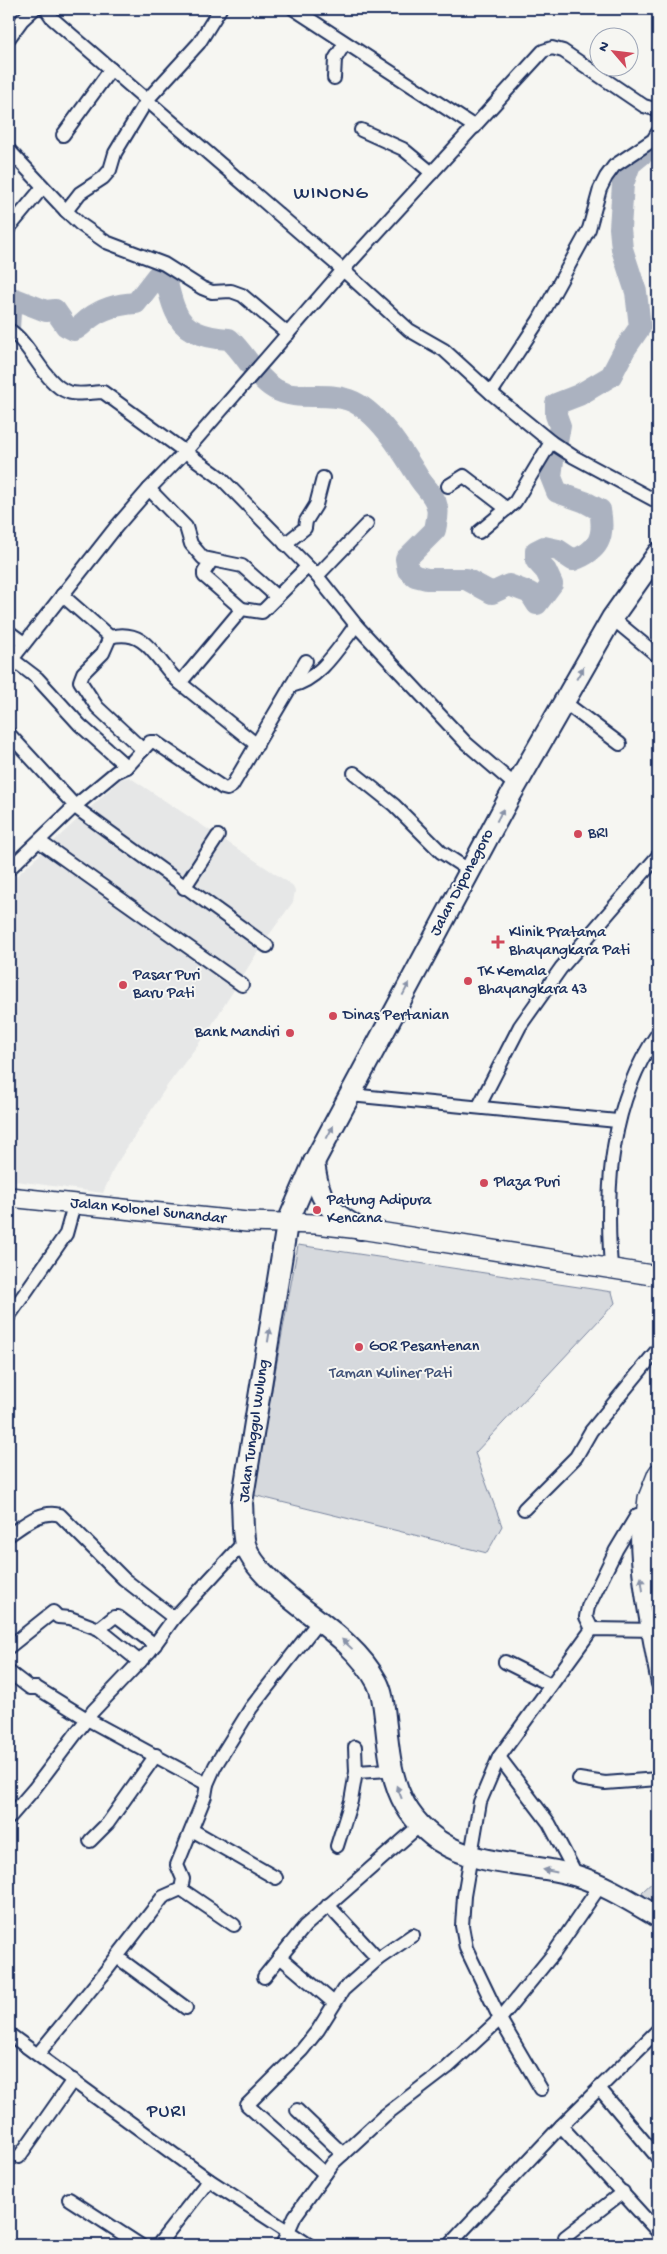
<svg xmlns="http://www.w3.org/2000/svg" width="667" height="2254" font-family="'Gochi Hand',sans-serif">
<rect width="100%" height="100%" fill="#f6f6f2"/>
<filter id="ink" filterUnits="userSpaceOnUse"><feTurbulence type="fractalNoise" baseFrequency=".02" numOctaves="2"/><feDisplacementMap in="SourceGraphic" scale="10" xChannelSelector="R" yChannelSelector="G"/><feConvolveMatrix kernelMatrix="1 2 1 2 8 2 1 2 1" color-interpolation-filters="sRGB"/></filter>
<g filter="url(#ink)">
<path fill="#e6e7e7" d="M 129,777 L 292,885 L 295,891 L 293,902 L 266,939 L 208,1031 L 167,1086 L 115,1166 L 103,1193 L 9,1180 L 9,883 L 121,779 Z"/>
<g fill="#d6d9dd" stroke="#78849e">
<path d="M 298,1245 L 612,1292 L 615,1303 L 475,1453 L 502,1526 L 487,1553 L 253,1495 Z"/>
<path d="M 658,1877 L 658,1907 L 646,1898 L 642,1892 Z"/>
</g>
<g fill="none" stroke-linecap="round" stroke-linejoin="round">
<g stroke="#abb2c0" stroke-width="22">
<path d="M 9,329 L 10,312 L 15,299 L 46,311 L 55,310 L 66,326 L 74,330 C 81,327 84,322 90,318 C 103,308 120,304 136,303 L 157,276 L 164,275 C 169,287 170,300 176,312 C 184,333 210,338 229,339 C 246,354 254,376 275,389 C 297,402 325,391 349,400 C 377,410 402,451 417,475 C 423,486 435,495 437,507 C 439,514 436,523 435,530 L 406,559 L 408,570 L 415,576 L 427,579 L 466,579 L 492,593 L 509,585 L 530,593 L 537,604 L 552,584 L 546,571 L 536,560 L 536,551 L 544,547 L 558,550 L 573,560 C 599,551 605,537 600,510 L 585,502 L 557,492 L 551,477 L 554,452"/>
<path d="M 557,442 L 560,426 L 556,415 L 556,404 L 579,395 L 611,376 L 625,349 L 640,327 L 636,292 L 622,249 L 620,228 L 623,184 L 630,164 L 647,150 L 653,149 L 658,153"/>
</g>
<defs>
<g id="minor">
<path d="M 46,9 L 53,19 L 343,270 L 409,330 L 444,350 L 491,393 L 551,442 L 574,457 L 658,502"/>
<path d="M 220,9 L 199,43 L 147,100 L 115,153 L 110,170 L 103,178 L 80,193 L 66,211 L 80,224 L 106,242 L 164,264 L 202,288 L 212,292 L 231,291 L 242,295 L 288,334"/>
<path d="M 294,9 L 475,127"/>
<path d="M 9,38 L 22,20 L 34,9"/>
<path d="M 334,78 L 335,59 L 345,43"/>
<path d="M 361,130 L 403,149 L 432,173"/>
<path d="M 63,135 L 111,69"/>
<path d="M 9,150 L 66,211"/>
<path d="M 9,228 L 43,187"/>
<path d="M 9,330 C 31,343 44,384 68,392 C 79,396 92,392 103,392 L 221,478 L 317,576 L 356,625 L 466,743 L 516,786"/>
<path d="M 491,393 L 539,320 L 589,229 L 600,189 L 606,177 L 614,166 L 653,140 L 658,132"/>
<path d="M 448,486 L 464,476 L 507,509"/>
<path d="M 149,489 L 186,527 L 191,544 L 203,558 L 242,566 L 277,597"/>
<path d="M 479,532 L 515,502 L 551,442"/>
<path d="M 285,544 L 305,528 L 306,521 L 316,505 L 323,478"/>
<path d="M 212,560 L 204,572 L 204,576 L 242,609"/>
<path d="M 317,576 L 367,524"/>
<path d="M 62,595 L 110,637 C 148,627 156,662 180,683 L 242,609 L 262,612 L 307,567"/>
<path d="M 612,618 L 658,656"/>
<path d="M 9,632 L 24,643"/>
<path d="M 110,637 L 103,653 L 83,673 L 80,681 L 97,707 L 143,750"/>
<path d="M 12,659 L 37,678 L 80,725 L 127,767"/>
<path d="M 9,663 L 116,527 L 149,489 L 185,452 L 343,270 L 543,51 L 552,48 L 563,51 L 644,106 L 658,110"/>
<path d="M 180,683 L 257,745"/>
<path d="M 291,686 L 306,661"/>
<path d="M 564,702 L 620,744"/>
<path d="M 9,734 L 75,806"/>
<path d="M 354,773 L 394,805 L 441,852 L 470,871"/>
<path d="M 79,810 L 267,946"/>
<path d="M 43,844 L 242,985"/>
<path d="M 9,869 L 75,806 L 116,772 L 127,767 L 150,742 L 155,742 L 223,788 L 227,789 L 232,786 L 291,686 C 320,680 339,647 356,625"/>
<path d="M 184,888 L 218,836"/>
<path d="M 350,1095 L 617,1121"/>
<path d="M 479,1106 L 520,1026 L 561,968 L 658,856"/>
<path d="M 611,1267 C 605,1186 610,1102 658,1033"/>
<path d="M 9,1316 L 66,1234 L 74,1205"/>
<path d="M 524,1509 L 576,1457 L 591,1431 L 658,1349"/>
<path d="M 640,1517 C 629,1543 652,1651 658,1684"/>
<path d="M 9,1535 C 24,1525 42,1509 60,1515 L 124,1579 L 174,1618"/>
<path d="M 99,1629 L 114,1617 L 118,1617 L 155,1645"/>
<path d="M 592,1629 L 586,1617 L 588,1607 L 616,1550 L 637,1515"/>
<path d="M 9,1647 L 53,1612 L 58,1617 L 70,1618 L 99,1629 L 140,1662"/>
<path d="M 505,1662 L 551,1685"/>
<path d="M 9,1672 L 30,1688 L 37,1688 L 87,1719 L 207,1784"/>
<path d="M 355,1747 L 356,1772"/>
<path d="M 499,1757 L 549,1823 L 577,1876"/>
<path d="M 579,1779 L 605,1783 L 658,1779"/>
<path d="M 9,1818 L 34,1789 L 93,1711 L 150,1651 L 174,1618 L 245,1541"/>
<path d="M 192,1830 L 276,1878"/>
<path d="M 90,1841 L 108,1823 L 156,1755"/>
<path d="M 337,1846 L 351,1801 L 356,1772 L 390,1770"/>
<path d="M 181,1889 L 234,1925"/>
<path d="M 328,1905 L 378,1959"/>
<path d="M 117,1957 L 186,2008"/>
<path d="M 280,1957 L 334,2003"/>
<path d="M 264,1977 L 305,1926 L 419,1826"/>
<path d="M 9,2034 L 209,2180 L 309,2245"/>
<path d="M 38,2054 L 102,1976 L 163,1897 L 181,1889 L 183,1879 L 177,1865 L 205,1796 L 207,1784 L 215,1766 L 251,1708 L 318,1622"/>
<path d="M 599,2088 L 658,2158"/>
<path d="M 541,2089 L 500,2019 L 466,1948 L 462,1926 L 464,1896 L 480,1802 L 499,1757 L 592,1629 L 658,1630"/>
<path d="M 297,2110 L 343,2154"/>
<path d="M 561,2126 L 658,2232"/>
<path d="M 19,2157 L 73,2080"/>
<path d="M 325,2174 L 247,2105 L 302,2050 L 318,2030 L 343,1990 L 378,1959 L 413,1935"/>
<path d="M 69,2199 L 140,2245"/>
<path d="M 565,2237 L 623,2192"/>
<path d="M 158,2245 L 209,2180"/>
<path d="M 282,2245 L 295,2216 L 333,2163 L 384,2116 L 448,2067 L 500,2019 L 554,1953 L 600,1886"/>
<path d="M 449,2245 L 561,2126 L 658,2030"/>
</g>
<g id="secondary">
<path d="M 9,1197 L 247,1222 L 316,1224 L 360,1229 L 658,1276"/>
<path d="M 658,1473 L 648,1498 L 645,1524 L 658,1601"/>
</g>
<g id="primary">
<path d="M 658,553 L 612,618 L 509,798 L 314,1162 L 287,1224 L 242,1503 C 243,1516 242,1532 245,1544 C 250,1560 262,1572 274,1584 C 307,1616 354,1639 377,1682 C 384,1695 384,1711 386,1726 C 391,1774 396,1811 439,1841 C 480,1868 532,1862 577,1876 C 606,1885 632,1902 658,1917"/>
<path d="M 314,1162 C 319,1203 327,1209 360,1229"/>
</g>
</defs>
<use href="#minor" stroke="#1b2f5e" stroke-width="16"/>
<use href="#secondary" stroke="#1b2f5e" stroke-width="22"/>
<use href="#primary" stroke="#1b2f5e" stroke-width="24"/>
<use href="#minor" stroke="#f6f6f2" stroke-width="12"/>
<use href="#secondary" stroke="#f6f6f2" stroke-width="19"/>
<use href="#primary" stroke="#f6f6f2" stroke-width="20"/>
</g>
<defs><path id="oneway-solid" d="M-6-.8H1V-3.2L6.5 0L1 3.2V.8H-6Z" transform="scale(1.25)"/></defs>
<g fill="#8892a8">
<use href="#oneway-solid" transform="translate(580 673) rotate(-60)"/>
<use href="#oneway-solid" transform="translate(500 815) rotate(-62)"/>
<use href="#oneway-solid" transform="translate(406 989) rotate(-62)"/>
<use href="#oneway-solid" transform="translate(330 1132) rotate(-62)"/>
<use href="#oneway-solid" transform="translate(269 1335) rotate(-81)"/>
<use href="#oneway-solid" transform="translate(642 1584) rotate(-98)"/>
<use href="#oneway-solid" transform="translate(347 1644) rotate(-137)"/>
<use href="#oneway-solid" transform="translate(399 1792) rotate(-112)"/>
<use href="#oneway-solid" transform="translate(550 1871) rotate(-169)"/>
</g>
</g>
<g fill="#d1495b" stroke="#f6f6f2" stroke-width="2">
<circle cx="578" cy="834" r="5"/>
<path d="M495.5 934.5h5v5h5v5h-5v5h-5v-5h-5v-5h5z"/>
<circle cx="468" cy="981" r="5"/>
<circle cx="123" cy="985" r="5"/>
<circle cx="333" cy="1016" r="5"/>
<circle cx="290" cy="1033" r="5"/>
<circle cx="484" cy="1183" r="5"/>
<circle cx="317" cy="1210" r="5"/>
<circle cx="359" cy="1347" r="5"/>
</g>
<g text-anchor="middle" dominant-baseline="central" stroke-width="4" stroke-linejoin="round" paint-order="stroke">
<g font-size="16" fill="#1b2f5e" stroke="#f6f6f2" text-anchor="start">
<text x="588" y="834">BRI</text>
<text x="509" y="933">Klinik Pratama<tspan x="509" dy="18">Bhayangkara Pati</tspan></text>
<text x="478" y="972">TK Kemala<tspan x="478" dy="18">Bhayangkara 43</tspan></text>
<text x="133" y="976">Pasar Puri<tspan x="133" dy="18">Baru Pati</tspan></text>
<text x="343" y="1016">Dinas Pertanian</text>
<text x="280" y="1033" text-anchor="end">Bank Mandiri</text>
<text x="494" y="1183">Plaza Puri</text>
<text x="327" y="1201">Patung Adipura<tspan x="327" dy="18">Kencana</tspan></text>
<text x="369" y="1347">GOR Pesantenan</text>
</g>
<g font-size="16" fill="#1b2f5e" stroke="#f6f6f2">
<text transform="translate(463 883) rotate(-62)">Jalan Diponegoro</text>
<text transform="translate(148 1212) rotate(6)">Jalan Kolonel Sunandar</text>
<text transform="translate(255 1431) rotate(-82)">Jalan Tunggul Wulung</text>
</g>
<g font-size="16" fill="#405177" stroke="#f6f6f2">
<text x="391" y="1374">Taman Kuliner Pati</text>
</g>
<g font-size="19" letter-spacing="1" fill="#1b2f5e" stroke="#f6f6f2">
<text x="331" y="194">WINONG</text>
<text x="167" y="2112">PURI</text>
</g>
</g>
<rect width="667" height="2254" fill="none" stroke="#f6f6f2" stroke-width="30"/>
<rect x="15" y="15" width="637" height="2224" fill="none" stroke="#1b2f5e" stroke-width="2" filter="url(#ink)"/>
<g transform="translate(614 52) rotate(298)"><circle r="24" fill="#f6f6f2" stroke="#9ea6b7"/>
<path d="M0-4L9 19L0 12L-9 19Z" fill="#d1495b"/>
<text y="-8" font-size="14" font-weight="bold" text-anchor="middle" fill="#1b2f5e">N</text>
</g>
</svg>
